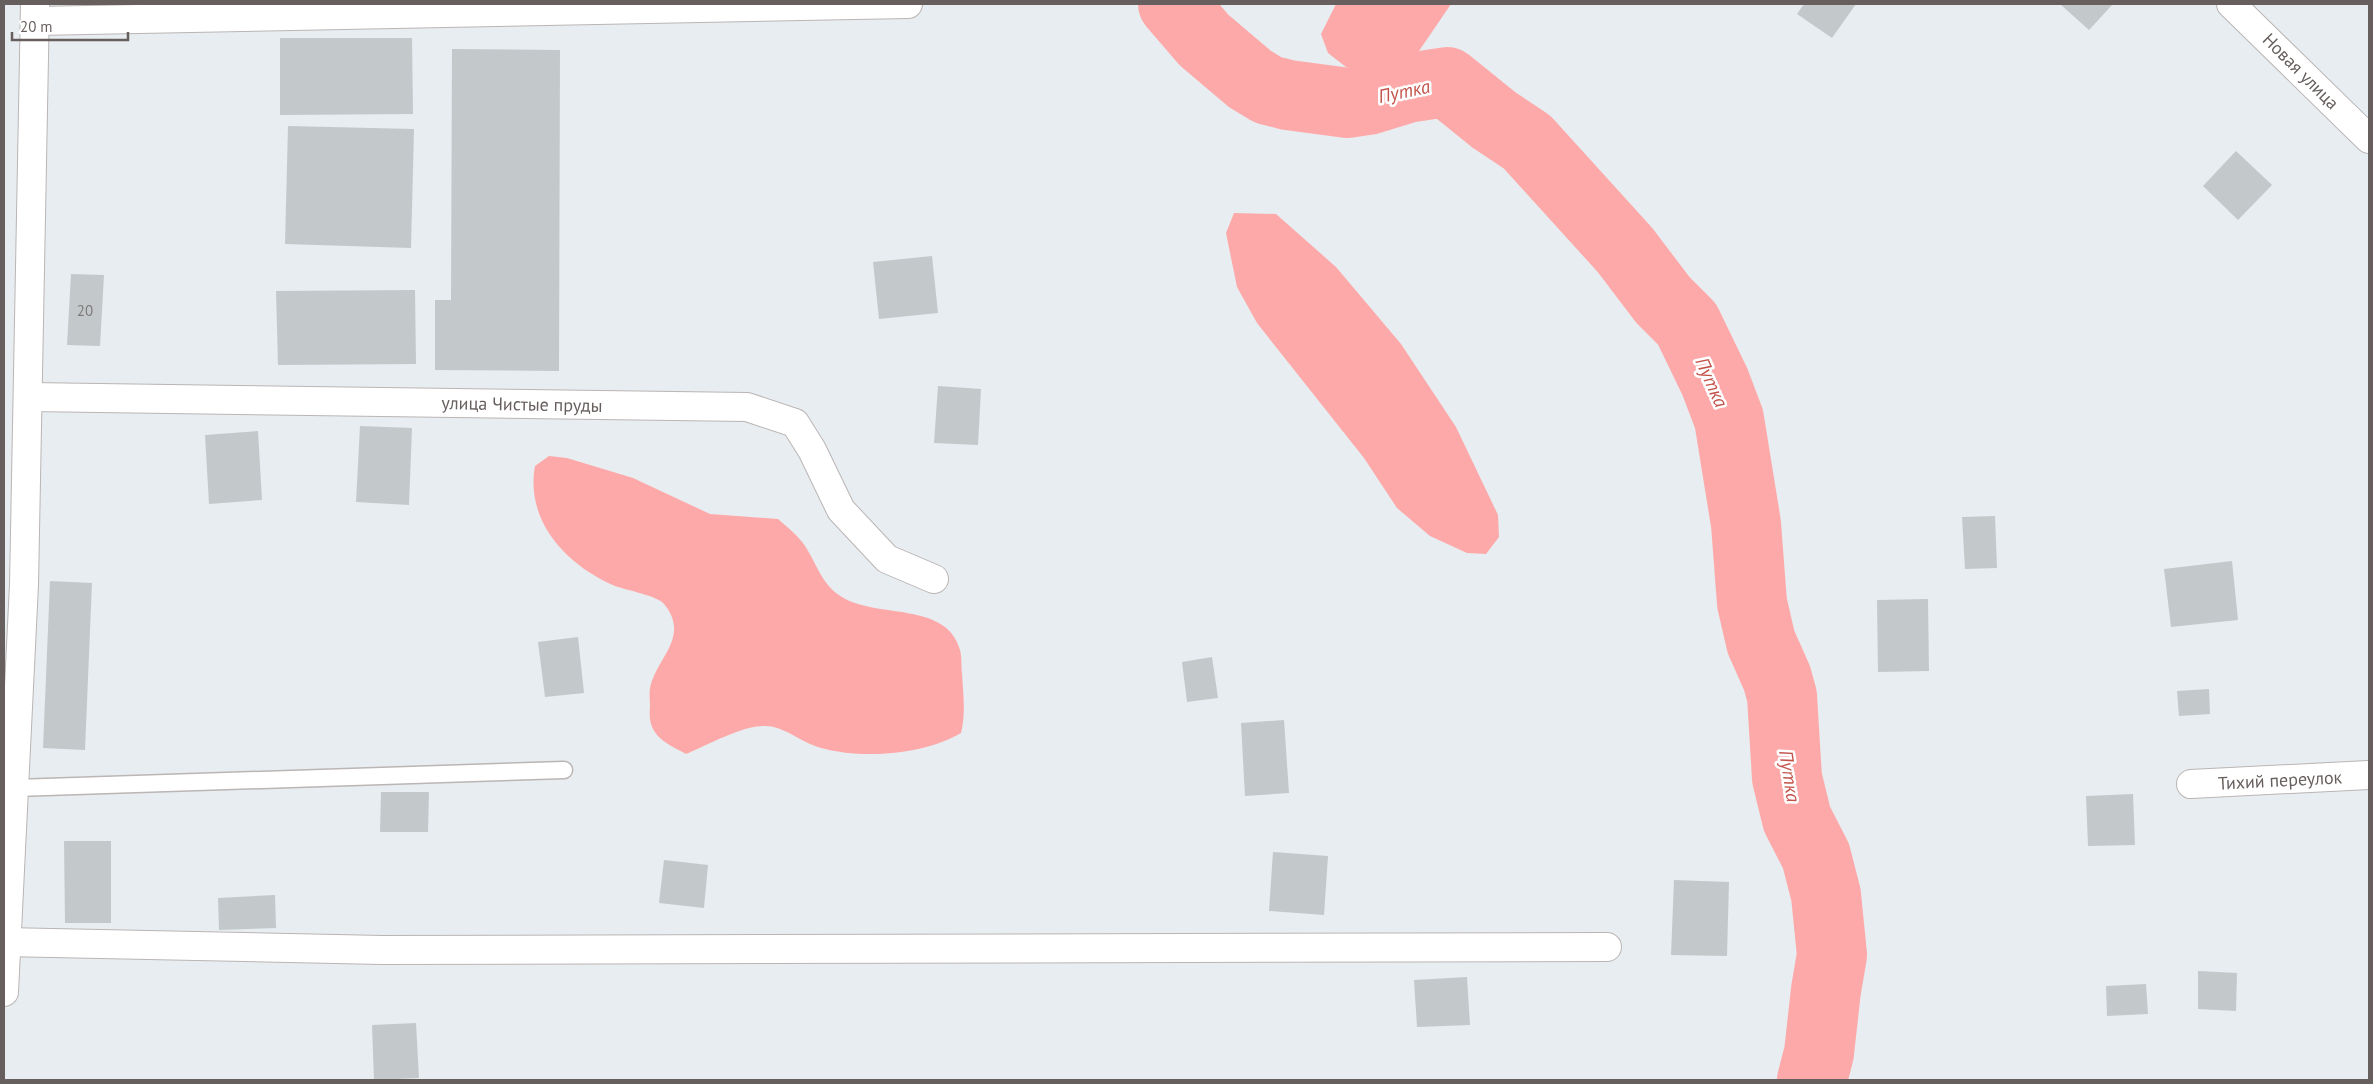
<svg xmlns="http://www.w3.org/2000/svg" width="2373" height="1084" font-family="'PT Sans',sans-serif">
<rect width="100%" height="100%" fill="#e7edf0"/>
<g fill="#fea9a9">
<path d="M 1336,4 L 1451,4 L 1419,51 L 1403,62 L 1365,74 L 1346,67 L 1328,53 L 1321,34 Z"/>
<path d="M 1234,213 L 1276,214 L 1336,267 L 1401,344 L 1456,427 L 1498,515 L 1499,537 L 1486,554 L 1467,553 L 1430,536 L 1397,508 L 1364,458 L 1257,323 L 1237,287 L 1226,233 Z"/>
<path d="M 549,456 L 567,458 L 633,478 L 710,514 L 778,519 C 786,526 796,534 803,543 C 816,561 821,585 842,597 C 877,619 947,601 960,650 C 962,657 961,666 962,673 C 963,693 966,713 961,733 C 923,756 851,761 810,744 C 796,738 780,725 764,726 C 741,726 708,745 686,754 C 677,749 664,743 657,735 C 650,726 649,718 650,707 C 650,701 649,694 650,688 C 656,658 691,637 664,604 C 658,596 626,590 615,586 C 566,565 525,521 535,466 Z"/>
</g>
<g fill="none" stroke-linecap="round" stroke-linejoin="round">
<path stroke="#fea9a9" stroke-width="70" d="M 1173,4 L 1204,40 L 1250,79 L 1268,90 L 1288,95 L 1348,103 L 1368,100 L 1407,88 L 1447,82 L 1494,120 L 1527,142 L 1625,250 L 1663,300 L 1687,324 L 1715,382 L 1729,419 L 1746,524 L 1752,603 L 1761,642 L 1777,678 L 1782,696 L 1787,778 L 1797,819 L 1816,856 L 1826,895 L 1832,955 L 1826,990 L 1819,1053 L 1812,1080"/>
</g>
<g fill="#c3c9cb">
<path d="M 1804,4 L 1856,4 L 1832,38 L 1797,14 Z"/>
<path d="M 2060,4 L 2113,4 L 2089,30 Z"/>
<path d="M 280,38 L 412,38 L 413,114 L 280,115 Z"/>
<path d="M 452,49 L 560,50 L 559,371 L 435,370 L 435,300 L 451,300 Z"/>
<path d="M 288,126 L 414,129 L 411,248 L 285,244 Z"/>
<path d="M 2236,151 L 2272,185 L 2238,220 L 2203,186 Z"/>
<path d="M 932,256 L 938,313 L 879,319 L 873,262 Z"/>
<path d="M 71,274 L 104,275 L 100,346 L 67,345 Z"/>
<path d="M 415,290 L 416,364 L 278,365 L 276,291 Z"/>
<path d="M 938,386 L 981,389 L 978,445 L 934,443 Z"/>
<path d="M 360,426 L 412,428 L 409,505 L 356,502 Z"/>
<path d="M 258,431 L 262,500 L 209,504 L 205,435 Z"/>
<path d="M 1995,516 L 1997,568 L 1965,569 L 1962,517 Z"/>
<path d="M 2232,561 L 2238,620 L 2171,627 L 2164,569 Z"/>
<path d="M 50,581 L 92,583 L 85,750 L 43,748 Z"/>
<path d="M 1928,599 L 1929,671 L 1878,672 L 1877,600 Z"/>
<path d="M 578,637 L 584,693 L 545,697 L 538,642 Z"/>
<path d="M 1212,657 L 1218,698 L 1187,702 L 1182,662 Z"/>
<path d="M 2209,689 L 2210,714 L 2179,716 L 2177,691 Z"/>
<path d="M 1284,720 L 1289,793 L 1245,796 L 1241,723 Z"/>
<path d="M 381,792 L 429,792 L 428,832 L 380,832 Z"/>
<path d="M 2133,794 L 2135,845 L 2088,846 L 2086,796 Z"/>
<path d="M 64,841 L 111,841 L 111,923 L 65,923 Z"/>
<path d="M 1273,852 L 1328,856 L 1324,915 L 1269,911 Z"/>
<path d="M 664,860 L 708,865 L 704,908 L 659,903 Z"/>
<path d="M 1674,880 L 1729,882 L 1727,956 L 1671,955 Z"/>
<path d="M 275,895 L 276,928 L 219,930 L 218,898 Z"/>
<path d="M 2198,971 L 2237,973 L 2236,1011 L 2198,1009 Z"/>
<path d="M 1467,977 L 1470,1025 L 1417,1027 L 1414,980 Z"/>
<path d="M 2146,984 L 2148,1014 L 2107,1016 L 2106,986 Z"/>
<path d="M 416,1023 L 419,1078 L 374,1080 L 372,1025 Z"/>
</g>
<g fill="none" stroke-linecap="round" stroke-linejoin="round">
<defs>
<path id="service" d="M 16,788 L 564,770"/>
<g id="minor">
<path d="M 2231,4 L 2369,139"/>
<path d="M 35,21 L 908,4"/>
<path d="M 29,397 L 747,407 L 795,423 L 812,450 L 841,510 L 887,559 L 934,579"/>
<path d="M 2191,784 L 2369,775"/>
<path d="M 4,942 L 382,950 L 1607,947"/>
<path d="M 4,992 L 24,585 L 35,4"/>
</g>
</defs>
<use href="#service" stroke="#bbb5b4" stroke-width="19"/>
<use href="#minor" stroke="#bbb5b4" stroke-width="30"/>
<use href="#service" stroke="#fff" stroke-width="16"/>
<use href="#minor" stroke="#fff" stroke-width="28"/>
</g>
<g text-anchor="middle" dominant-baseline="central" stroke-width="5" stroke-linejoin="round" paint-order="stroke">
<g font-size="15" fill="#7e7a79">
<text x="85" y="310">20</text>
</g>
<g font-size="18" fill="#675f5e" stroke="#fff">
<text transform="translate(2301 71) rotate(45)">Новая улица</text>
<text transform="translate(522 404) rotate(1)">улица Чистые пруды</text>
<text transform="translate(2280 780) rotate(-3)">Тихий переулок</text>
</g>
<g font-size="19" font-style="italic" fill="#c3534a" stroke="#fff">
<text transform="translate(1404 91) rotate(-12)">Путка</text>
<text transform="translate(1712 382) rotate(66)">Путка</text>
<text transform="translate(1790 776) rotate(81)">Путка</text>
</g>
</g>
<rect width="2373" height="1084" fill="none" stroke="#675f5e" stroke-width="10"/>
<path d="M12 32v8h116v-8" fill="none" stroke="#675f5e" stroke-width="2.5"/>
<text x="20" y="32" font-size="15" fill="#675f5e" stroke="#ffffff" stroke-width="4" paint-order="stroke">20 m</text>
</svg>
